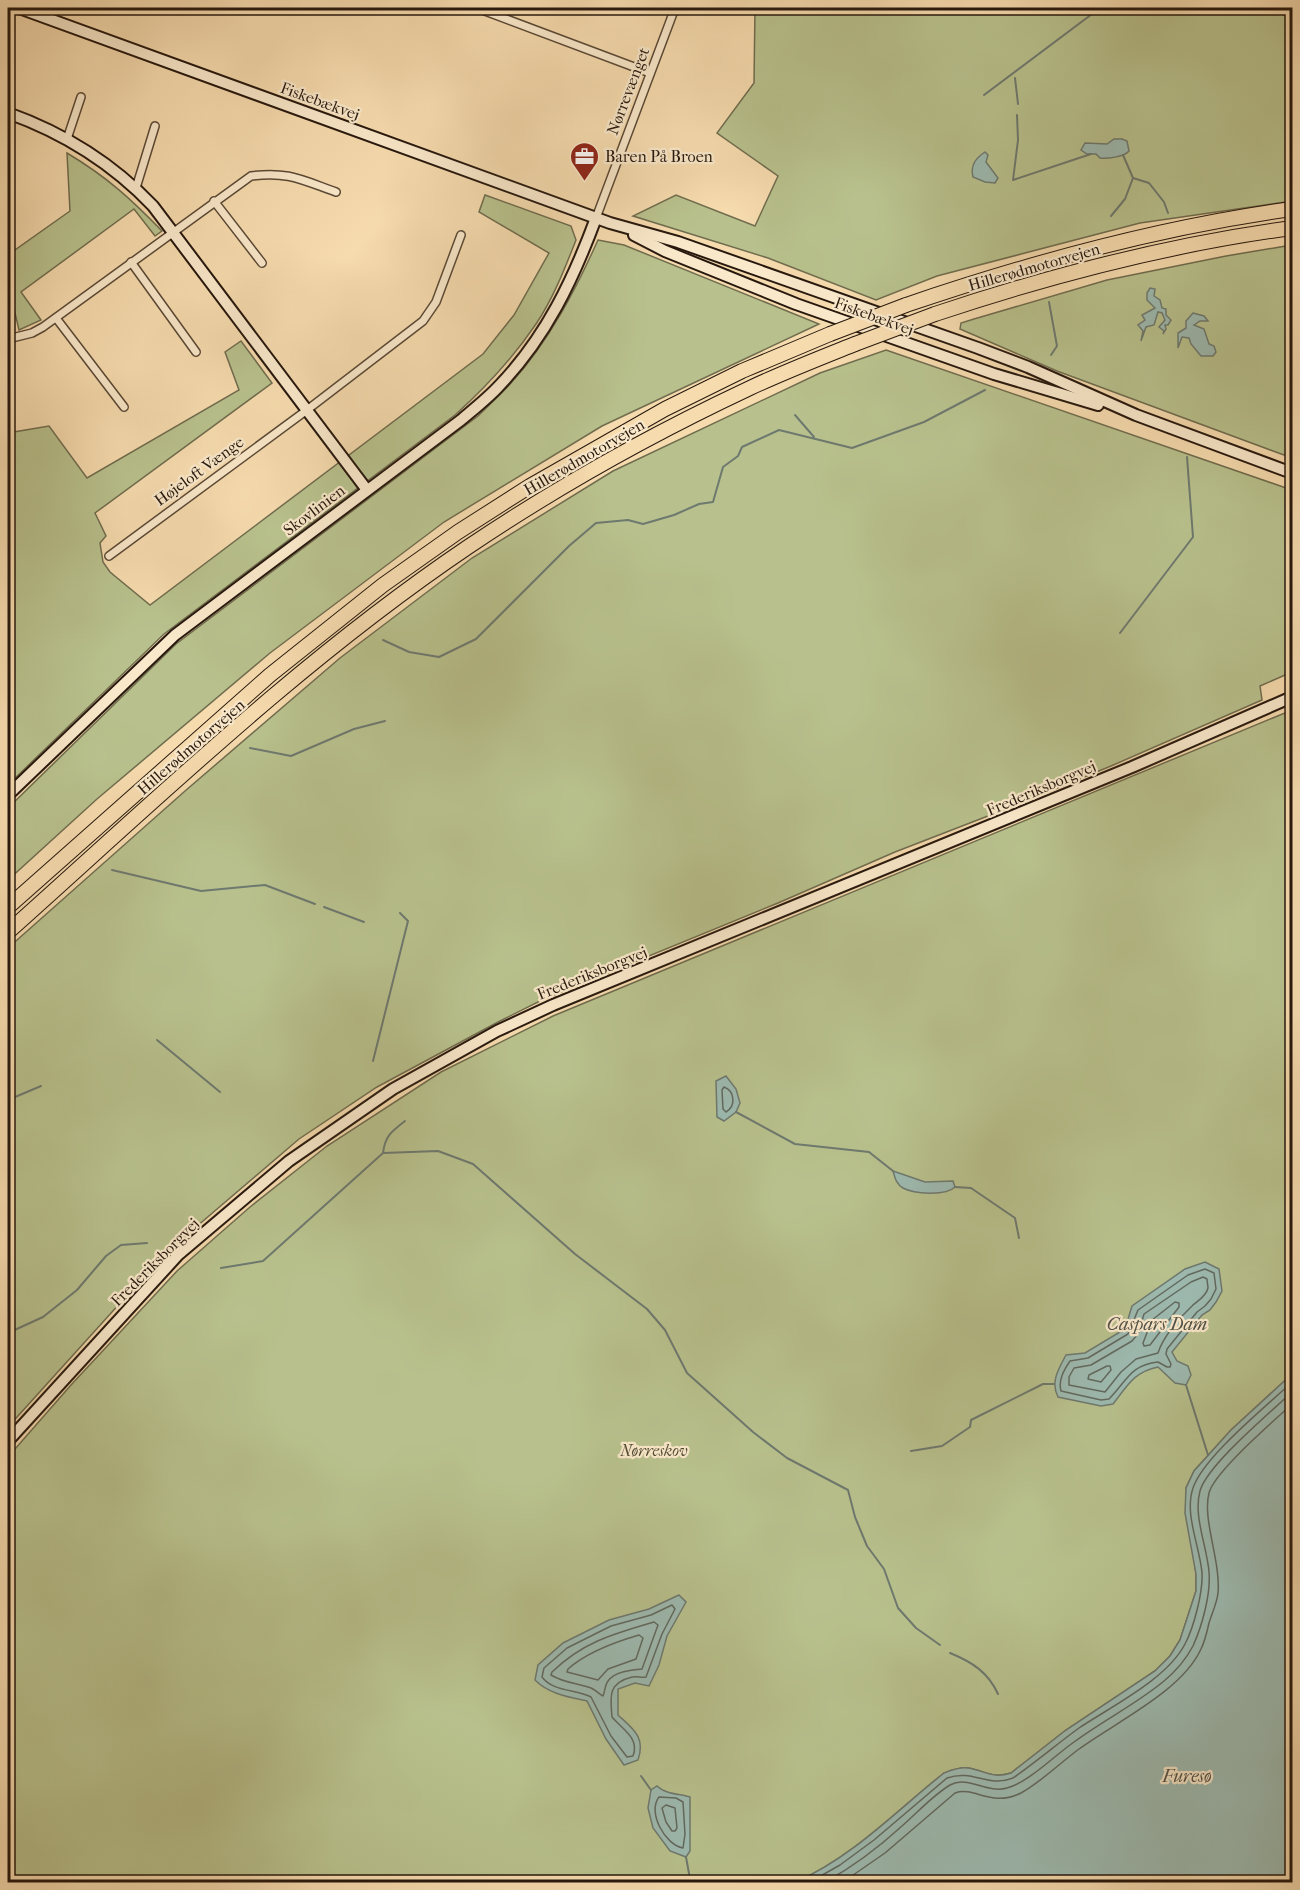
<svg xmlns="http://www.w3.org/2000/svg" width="1300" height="1890" font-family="'IM FELL French Canon',serif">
<rect width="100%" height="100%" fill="#f6dbae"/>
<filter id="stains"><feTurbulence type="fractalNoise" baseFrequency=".00333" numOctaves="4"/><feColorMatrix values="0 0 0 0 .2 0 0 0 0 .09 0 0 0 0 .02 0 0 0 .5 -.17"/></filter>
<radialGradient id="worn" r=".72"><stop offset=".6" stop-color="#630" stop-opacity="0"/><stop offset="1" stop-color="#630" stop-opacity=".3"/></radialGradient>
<g fill="#b8c18d" stroke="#706c4e" stroke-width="1.5">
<path d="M 755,8 L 1262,8 L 1292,17 L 1292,201 L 1140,223 L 937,276 L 876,300 L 768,258 L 633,216 L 676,195 L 755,226 L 778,176 L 717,133 L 754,83 Z"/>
<path d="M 67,153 C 107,177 130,198 162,231 L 155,236 L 134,209 L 21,292 L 41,320 L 19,330 L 11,296 L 8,296 L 8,255 L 70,211 Z"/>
<path d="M 485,195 L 571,226 L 576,240 C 565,268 553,299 536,324 C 513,358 485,388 455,415 L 164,634 L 8,785 L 8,433 L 49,426 L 87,478 L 239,390 L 225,352 L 241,341 L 272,383 L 95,513 L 106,536 L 100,543 L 103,562 L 110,572 L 150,605 L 483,354 L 514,315 L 549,253 L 479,212 Z"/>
<path d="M 598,240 L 624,245 L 819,324 L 602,426 L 444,522 L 270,653 L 97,799 L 8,880 L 8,808 L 176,644 L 478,416 C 489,405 501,394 511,383 C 549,341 575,291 598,240 Z"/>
<path d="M 1292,245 L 1292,458 L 1057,371 L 960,329 L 961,323 L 974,319 L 1107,280 L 1226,256 Z"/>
<path d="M 886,350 L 1292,490 L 1292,672 L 1260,686 L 1262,700 L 1111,766 L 1006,809 L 895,852 L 778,903 L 544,999 L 500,1021 L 377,1087 L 299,1139 L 196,1227 L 140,1281 L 8,1427 L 8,948 L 185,791 L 340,658 L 472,558 L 613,471 L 820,373 Z"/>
<path d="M 1292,710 L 1292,1374 L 1231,1430 L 1194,1471 L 1186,1488 L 1196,1574 L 1196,1591 L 1180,1640 L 1170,1656 L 1155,1671 L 1066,1730 L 1011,1773 C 992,1779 986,1771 968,1768 C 959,1767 952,1770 944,1773 C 896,1811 853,1857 796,1882 L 8,1882 L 8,1457 L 71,1385 L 177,1271 L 250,1207 L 327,1146 L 441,1072 L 553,1016 Z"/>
</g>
<g fill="#9dbab0" stroke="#6e796f" stroke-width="1.5">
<path d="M 1114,139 L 1122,139 L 1127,141 L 1129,151 C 1124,157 1107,159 1100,158 L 1096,154 L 1087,154 L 1081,150 L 1085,143 L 1107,144 Z"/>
<path d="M 985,152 L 988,155 L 986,162 L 998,178 L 995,183 L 985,182 L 973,177 C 970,165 976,158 985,152 Z"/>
<path d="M 1150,288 L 1155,289 L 1154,296 L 1160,300 L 1162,308 L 1166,309 L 1166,315 L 1171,320 L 1168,325 L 1165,325 L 1166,329 L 1163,334 L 1164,331 L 1159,327 L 1165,320 L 1162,313 L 1158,312 L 1154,325 L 1146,327 L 1141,341 L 1143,331 L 1138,325 L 1145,320 L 1142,315 L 1155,308 L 1147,300 L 1147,293 Z"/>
<path d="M 1193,313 L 1204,316 L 1208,321 L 1200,321 L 1194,325 L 1204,329 L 1209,344 L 1214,346 L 1216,352 L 1213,356 L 1201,356 L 1191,344 L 1189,338 L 1182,337 L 1178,348 L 1178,333 L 1186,328 L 1186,321 Z"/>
<path d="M 726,1076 L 736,1089 L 740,1103 L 736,1112 L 724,1121 L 717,1117 L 716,1081 Z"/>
<path d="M 893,1171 L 925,1182 L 953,1181 L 955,1187 C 946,1196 914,1194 903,1188 C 896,1184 895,1178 893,1171 Z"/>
<path d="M 1205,1262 L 1219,1269 L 1222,1291 L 1216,1302 L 1210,1310 L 1202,1315 L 1172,1352 L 1177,1361 L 1188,1366 L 1191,1375 L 1186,1385 L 1175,1383 L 1158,1367 C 1134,1372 1128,1385 1113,1404 L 1101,1406 L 1058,1397 C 1050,1382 1059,1368 1066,1355 L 1085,1353 L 1125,1329 L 1132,1306 L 1185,1269 Z"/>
<path d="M 1292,1374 L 1292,1882 L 796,1882 C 853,1857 896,1811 944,1773 C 952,1770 959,1767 968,1768 C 986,1771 992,1779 1011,1773 L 1066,1730 L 1155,1671 L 1170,1656 L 1180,1640 L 1196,1591 L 1196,1574 L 1185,1513 L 1186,1488 L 1194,1471 L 1231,1430 Z"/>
<path d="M 679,1595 L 686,1602 L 667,1636 L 659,1665 L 649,1686 L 635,1683 L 618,1689 L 618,1715 C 633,1729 646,1737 638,1760 L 624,1765 L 606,1739 L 587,1701 C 568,1697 549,1694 535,1680 L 538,1665 L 563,1643 L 609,1620 L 649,1609 Z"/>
<path d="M 657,1786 C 665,1794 680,1794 690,1797 L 690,1851 L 686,1857 L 670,1851 L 653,1828 L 648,1808 L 651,1790 Z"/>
</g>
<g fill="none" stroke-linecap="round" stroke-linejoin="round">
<g stroke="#62695f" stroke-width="1.5">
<path d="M 724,1087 C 735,1091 736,1106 726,1112 L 723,1109 L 722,1090 Z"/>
<path d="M 1205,1269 L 1214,1273 L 1216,1289 L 1211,1299 L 1205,1306 L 1197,1312 L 1167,1349 L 1166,1354 L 1171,1364 L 1170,1367 L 1167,1367 L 1158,1362 C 1130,1365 1127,1381 1109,1399 L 1101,1400 L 1061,1391 C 1058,1380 1064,1370 1070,1361 L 1088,1358 L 1128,1334 L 1138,1310 L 1188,1275 Z"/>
<path d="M 1203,1277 L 1207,1279 C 1207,1280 1208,1287 1208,1288 C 1206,1297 1197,1301 1192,1306 C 1179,1318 1163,1337 1158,1353 L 1136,1359 L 1121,1372 L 1105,1392 L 1069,1385 L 1069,1377 L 1074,1368 L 1091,1365 L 1132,1341 L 1138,1334 L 1144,1314 L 1191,1282 Z"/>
<path d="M 1175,1302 L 1179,1303 L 1179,1307 L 1150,1345 L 1144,1346 L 1143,1343 L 1152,1320 Z"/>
<path d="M 1107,1366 L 1110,1366 L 1111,1370 L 1101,1382 L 1088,1379 L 1089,1375 Z"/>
<path d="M 672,1605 L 675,1609 L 662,1634 L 646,1677 C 642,1678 637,1676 632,1677 C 608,1683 610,1696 612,1717 C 622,1729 640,1738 633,1756 L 627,1757 L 611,1736 L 591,1697 C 576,1689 553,1692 542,1677 L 544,1668 L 567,1648 L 611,1626 L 651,1615 Z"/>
<path d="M 654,1622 L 658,1625 L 642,1669 C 632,1670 615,1671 608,1681 C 605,1685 605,1691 603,1696 C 599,1694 596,1690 591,1688 C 577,1683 564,1683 551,1675 L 552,1672 C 583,1642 613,1634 654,1622 Z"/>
<path d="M 639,1635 L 643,1638 L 636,1659 L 608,1669 L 598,1680 L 567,1672 L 568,1669 C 587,1652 615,1642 639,1635 Z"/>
<path d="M 659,1797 L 676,1798 L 683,1802 L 685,1834 L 683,1848 C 665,1845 647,1812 659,1797 Z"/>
<path d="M 666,1805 L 675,1808 L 677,1828 L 675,1831 L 672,1831 L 666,1822 L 662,1808 Z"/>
<path d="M 810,1882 L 840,1865 L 874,1840 L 947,1778 C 974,1769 987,1788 1013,1778 C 1036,1762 1057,1744 1079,1728 C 1112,1706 1167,1679 1185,1644 C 1194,1627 1203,1592 1202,1573 C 1200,1547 1184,1514 1193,1488 C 1204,1456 1267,1406 1292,1382"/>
<path d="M 825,1882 C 853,1867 878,1848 902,1826 C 917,1813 932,1796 950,1785 C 968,1775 987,1794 1007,1788 C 1029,1782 1054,1756 1074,1742 C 1102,1721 1138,1703 1164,1681 C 1175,1672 1186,1659 1193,1646 C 1202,1626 1211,1594 1209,1572 C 1207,1546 1193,1516 1200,1491 C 1207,1465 1271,1412 1292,1392"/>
<path d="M 843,1882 L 885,1853 L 955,1793 C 975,1786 991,1808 1021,1793 C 1041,1782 1060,1763 1079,1749 C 1116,1722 1182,1691 1201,1649 C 1205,1641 1207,1632 1209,1623 C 1212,1613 1217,1603 1218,1593 C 1221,1562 1202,1519 1209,1493 C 1214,1472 1274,1421 1292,1404"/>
</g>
<g stroke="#6e796f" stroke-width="2">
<path d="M 1015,78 L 1018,104"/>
<path d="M 984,95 L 1100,8"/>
<path d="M 1017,115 L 1018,140 L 1013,180 L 1091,154"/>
<path d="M 1133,178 L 1149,183 L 1164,202 L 1168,213"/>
<path d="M 1111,216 L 1125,199 L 1133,178 L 1123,155"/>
<path d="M 1049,302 L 1057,346 L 1051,355"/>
<path d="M 795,415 L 814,437"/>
<path d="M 1120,633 L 1193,537 L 1187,457"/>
<path d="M 383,640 L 409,652 L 439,657 L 476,639 L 569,546 L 596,523 L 628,520 L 643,524 L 674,515 L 699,504 L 713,502 L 723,467 L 738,456 L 742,447 L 779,430 L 852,448 L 924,422 L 985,390"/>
<path d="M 250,748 L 291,756 L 354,729 L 385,721"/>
<path d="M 112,870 L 201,891 L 265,885 L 315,904"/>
<path d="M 324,907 L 364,922"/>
<path d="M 157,1040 L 220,1092"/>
<path d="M 373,1061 L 408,921 L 400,913"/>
<path d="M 8,1100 L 41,1086"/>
<path d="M 736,1112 L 795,1144 L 869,1152 L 893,1171"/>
<path d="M 405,1121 C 392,1131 385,1136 383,1153 L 438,1151 L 473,1164 L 575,1254 L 647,1309 L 665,1330 L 687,1373 L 753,1432 L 787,1458 L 848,1490 L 855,1517 L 867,1546 L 884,1569 L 898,1608 L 916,1628 L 940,1645"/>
<path d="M 955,1187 L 971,1188 L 1015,1218 L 1019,1238"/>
<path d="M 221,1268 L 263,1261 L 383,1153"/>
<path d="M 8,1333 L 43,1317 L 77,1290 L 106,1256 L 121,1245 L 147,1243"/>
<path d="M 1186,1385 L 1208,1455"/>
<path d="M 911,1451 L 942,1446 L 970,1427 L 971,1420 L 1043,1384 L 1054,1384"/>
<path d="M 950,1653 C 972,1662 988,1672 998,1694"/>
<path d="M 641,1776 L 651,1790"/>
<path d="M 686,1857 L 690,1879 L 693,1882"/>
</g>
<defs>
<g id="street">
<path d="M 477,8 L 650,73"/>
<path d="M 67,139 L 81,97"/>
<path d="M 136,188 L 155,126"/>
<path d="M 214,201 L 262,263"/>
<path d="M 596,218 L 675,8"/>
<path d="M 131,262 L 196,352"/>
<path d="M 56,318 L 124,407"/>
<path d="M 8,339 L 32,333 L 43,327 L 251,176 C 288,171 302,180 336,192"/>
<path d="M 109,556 L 307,410 L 423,321 L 436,302 L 461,235"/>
</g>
<g id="secondary">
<path d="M 19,8 L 610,223 L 678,242 L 978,348 L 1028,367 L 1136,415 L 1292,473"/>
<path d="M 8,113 C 64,133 112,163 153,206 L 367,490"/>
<path d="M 634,235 L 665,251 L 796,304 L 994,374 L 1098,405"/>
<path d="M 8,795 L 175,635 L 461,420 C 474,409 488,398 499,386 C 546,337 573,280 596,218"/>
<path d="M 8,1441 L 178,1255 L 289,1161 L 393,1089 L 497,1031 L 553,1005 L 1132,767 L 1292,697"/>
</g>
<g id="highway">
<path d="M 906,305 C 1032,262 1160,227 1292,209"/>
<path d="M 935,314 C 1052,275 1171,244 1292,228"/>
<path d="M 8,907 L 270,675 L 383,585 L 458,532 L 530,486 L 665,409 L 742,371 L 830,334"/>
<path d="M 8,932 C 157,799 302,659 468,547 C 557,487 652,434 750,388 C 784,372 820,358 855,344"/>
</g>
</defs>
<use href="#street" stroke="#5b4936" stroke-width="10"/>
<use href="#secondary" stroke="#27180e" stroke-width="14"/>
<use href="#highway" stroke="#27180e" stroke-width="16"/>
<use href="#street" stroke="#f9e8ca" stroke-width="7"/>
<use href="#secondary" stroke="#f9e8ca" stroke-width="10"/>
<use href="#highway" stroke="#f6dbae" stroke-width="14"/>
<defs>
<g id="highway-bridge">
<path d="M 830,334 L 906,305"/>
<path d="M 855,344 L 935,314"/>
</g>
</defs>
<use href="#highway-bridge" stroke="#27180e" stroke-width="16" stroke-linecap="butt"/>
<use href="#highway-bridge" stroke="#f6dbae" stroke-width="14"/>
</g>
<defs>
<symbol id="office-pin" viewBox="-11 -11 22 30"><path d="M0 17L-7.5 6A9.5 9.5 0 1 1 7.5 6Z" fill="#8f2418" stroke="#f9e8ca"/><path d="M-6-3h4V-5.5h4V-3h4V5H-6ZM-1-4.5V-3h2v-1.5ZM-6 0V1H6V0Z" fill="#fff"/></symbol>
</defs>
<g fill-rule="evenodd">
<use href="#office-pin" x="568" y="140" width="33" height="45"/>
</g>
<g text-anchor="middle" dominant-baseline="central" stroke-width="4.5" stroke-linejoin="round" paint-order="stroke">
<g font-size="16" fill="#27180e" stroke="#f9e8ca">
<text transform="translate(628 91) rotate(-69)">Nørrevænget</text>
<text transform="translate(320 101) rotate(20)">Fiskebækvej</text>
<text transform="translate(1034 267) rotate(-16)">Hillerødmotorvejen</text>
<text transform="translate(874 316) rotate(20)">Fiskebækvej</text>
<text transform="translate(584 457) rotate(-30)">Hillerødmotorvejen</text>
<text transform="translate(199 471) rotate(-36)">Højeloft Vænge</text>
<text transform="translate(314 510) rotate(-37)">Skovlinien</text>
<text transform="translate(191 747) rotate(-41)">Hillerødmotorvejen</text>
<text transform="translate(1041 788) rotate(-23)">Frederiksborgvej</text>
<text transform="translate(592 973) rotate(-22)">Frederiksborgvej</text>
<text transform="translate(155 1262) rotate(-45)">Frederiksborgvej</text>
</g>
<g font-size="16" fill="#27180e" stroke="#f9e8ca" text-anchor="start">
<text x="605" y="156">Baren På Broen</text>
</g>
<g font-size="16" font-style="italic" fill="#524b34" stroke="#f9e8ca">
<text x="654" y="1450">Nørreskov</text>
</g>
<g font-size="18" font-style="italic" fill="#505147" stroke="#f9e8ca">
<text x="1157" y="1324">Caspars Dam</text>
<text x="1187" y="1776">Furesø</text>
</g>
</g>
<rect width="1300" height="1890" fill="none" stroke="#f6dbae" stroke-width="30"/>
<rect x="9" y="9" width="1282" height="1872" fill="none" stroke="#27180e" stroke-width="3"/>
<rect x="15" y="15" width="1270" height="1860" fill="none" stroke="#27180e" stroke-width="1.5"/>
<rect width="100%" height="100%" filter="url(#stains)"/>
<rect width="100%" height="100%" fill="url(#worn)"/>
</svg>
